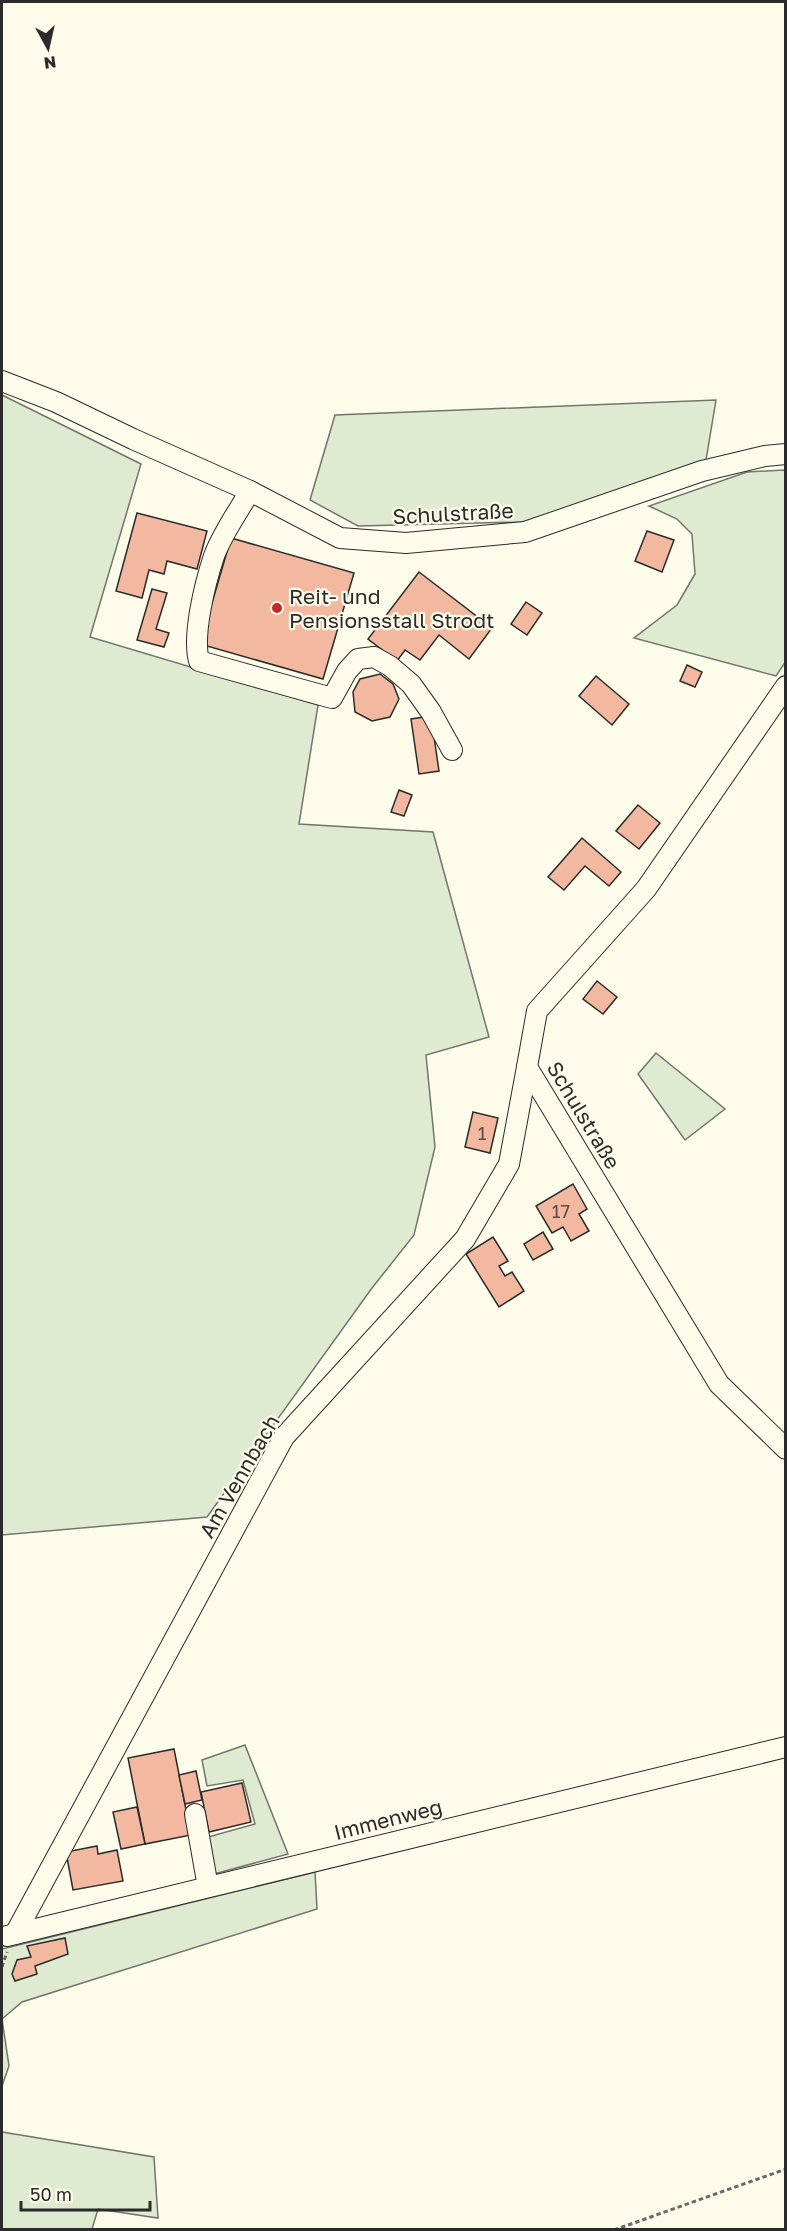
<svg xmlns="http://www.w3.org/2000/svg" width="787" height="2231" font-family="'Golos Text',sans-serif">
<rect width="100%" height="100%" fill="#fdfbea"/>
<g fill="#deebd1" stroke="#74746e" stroke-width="1.5">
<path d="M 2,395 L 141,464 L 90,637 L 318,705 L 299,824 L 433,832 L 489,1037 L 426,1055 L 435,1147 L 414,1235 L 372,1288 L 207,1517 L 2,1535 Z"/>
<path d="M 716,400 L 706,460 L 525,522 L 358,526 L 310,500 L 335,415 Z"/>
<path d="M 785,470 L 786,661 L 776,676 L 634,638 L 677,605 L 695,574 L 692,534 L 677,519 L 649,506 L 747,472 Z"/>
<path d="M 656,1053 L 725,1109 L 685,1140 L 638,1074 Z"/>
<path d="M 245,1745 L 288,1854 L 214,1874 L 208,1837 L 255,1824 L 243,1780 L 207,1786 L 202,1760 Z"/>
<path d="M 315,1872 L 317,1909 L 22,2002 L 2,2019 L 9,2066 L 2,2086 L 2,1949 Z"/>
<path d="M 2,2132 L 154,2157 L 158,2218 L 98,2209 L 92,2229 L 2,2229 Z"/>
</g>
<g fill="#f2b8a0" stroke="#2b2b2b" stroke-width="1.5">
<path d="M 137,513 L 207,531 L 197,569 L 167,561 L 164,574 L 149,570 L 142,598 L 116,591 Z"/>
<path d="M 647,531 L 674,540 L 662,572 L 635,561 Z"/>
<path d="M 231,538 L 354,573 L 323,679 L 200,644 Z"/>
<path d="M 419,572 L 492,628 L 469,659 L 439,635 L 420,660 L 405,650 L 397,661 L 368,639 Z"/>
<path d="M 152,589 L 167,593 L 156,629 L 169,633 L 164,647 L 137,640 Z"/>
<path d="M 526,602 L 542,613 L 527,635 L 511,624 Z"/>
<path d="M 687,665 L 702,672 L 695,687 L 680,681 Z"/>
<path d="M 380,674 L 393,684 L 399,699 L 390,717 L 372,721 L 355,712 L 353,692 L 360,679 Z"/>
<path d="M 596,676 L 629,704 L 612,725 L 579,696 Z"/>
<path d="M 431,716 L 439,771 L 419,774 L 411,719 Z"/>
<path d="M 399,790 L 412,795 L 404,816 L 391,812 Z"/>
<path d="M 638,805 L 660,823 L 639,849 L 616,831 Z"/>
<path d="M 582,838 L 621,872 L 609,886 L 585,866 L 564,890 L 548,877 Z"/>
<path d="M 597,981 L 617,997 L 603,1014 L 583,999 Z"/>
<path d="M 473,1112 L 498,1118 L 490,1153 L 465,1147 Z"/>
<path d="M 573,1184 L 587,1209 L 579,1214 L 589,1231 L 571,1241 L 563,1227 L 552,1233 L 536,1206 Z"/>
<path d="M 543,1232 L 553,1249 L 533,1260 L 524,1244 Z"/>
<path d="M 493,1237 L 508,1261 L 499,1266 L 505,1276 L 512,1272 L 524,1291 L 499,1307 L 466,1254 Z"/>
<path d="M 174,1749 L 191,1835 L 145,1844 L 128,1758 Z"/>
<path d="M 196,1771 L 202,1800 L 185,1804 L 179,1775 Z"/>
<path d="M 242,1783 L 251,1822 L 209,1832 L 201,1792 Z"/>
<path d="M 137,1807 L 145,1844 L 121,1849 L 113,1812 Z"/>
<path d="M 97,1846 L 98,1854 L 117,1850 L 123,1881 L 73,1890 L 66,1852 Z"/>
<path d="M 65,1938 L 68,1954 L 35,1966 L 37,1974 L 15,1981 L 12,1974 L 17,1960 L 31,1957 L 27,1946 Z"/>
</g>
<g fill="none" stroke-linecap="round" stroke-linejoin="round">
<defs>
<g id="minor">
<path d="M 2,381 L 56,402 L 133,439 L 250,491 L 340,538 L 406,543 L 525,532 L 702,471 L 765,456 L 786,454"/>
<path d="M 250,491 C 238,512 222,534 214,556 C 205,583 192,635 199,661 L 332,698 L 347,671 L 358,659 L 374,657 L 390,666 L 411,684 L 431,712 L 452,750"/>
<path d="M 786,686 L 646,889 L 537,1011 L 527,1067 L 719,1384 L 786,1449"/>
<path d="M 195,1814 L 208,1887"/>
<path d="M 15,1934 L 284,1437 L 465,1239 L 509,1164 L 527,1067"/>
<path d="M 7,1936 L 786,1747"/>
</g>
</defs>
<use href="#minor" stroke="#2b2b2b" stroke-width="22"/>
<g stroke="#6a6964" stroke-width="3" stroke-dasharray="4.5 3" stroke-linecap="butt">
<path d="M 2,1967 L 7,1952"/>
<path d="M 614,2230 L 786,2169"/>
</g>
<use href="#minor" stroke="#fdfbea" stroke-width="20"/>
</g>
<circle fill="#c62828" stroke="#fdfbea" stroke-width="2" cx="277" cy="608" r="6"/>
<g text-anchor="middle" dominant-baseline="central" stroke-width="4.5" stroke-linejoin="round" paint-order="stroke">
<g font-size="18" fill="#5d4e48">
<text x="482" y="1133">1</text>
<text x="561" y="1211">17</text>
</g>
<g font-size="21" fill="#2b2b2b" stroke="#fdfbea">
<text transform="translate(453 513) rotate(-3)">Schulstraße</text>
<text transform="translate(584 1115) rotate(59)">Schulstraße</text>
<text transform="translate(239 1476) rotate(-60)">Am Vennbach</text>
<text transform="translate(388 1819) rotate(-14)">Immenweg</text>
</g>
<g font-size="21" fill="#2b2b2b" stroke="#fdfbea" text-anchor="start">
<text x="289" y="596">Reit- und<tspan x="289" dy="24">Pensionsstall Strodt</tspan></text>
</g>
</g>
<rect width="787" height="2231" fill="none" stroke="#2b2b2b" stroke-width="6"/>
<g transform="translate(48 48) rotate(172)" stroke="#fdfbea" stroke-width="4.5" paint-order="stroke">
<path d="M0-4.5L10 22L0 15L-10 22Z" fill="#2b2b2b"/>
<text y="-9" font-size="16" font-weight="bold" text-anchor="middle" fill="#2b2b2b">N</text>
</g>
<path d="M21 2201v9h129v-9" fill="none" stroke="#2b2b2b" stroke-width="3"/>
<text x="30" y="2201" font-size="18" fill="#2b2b2b" stroke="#fdfbea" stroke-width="4.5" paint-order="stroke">50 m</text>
</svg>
